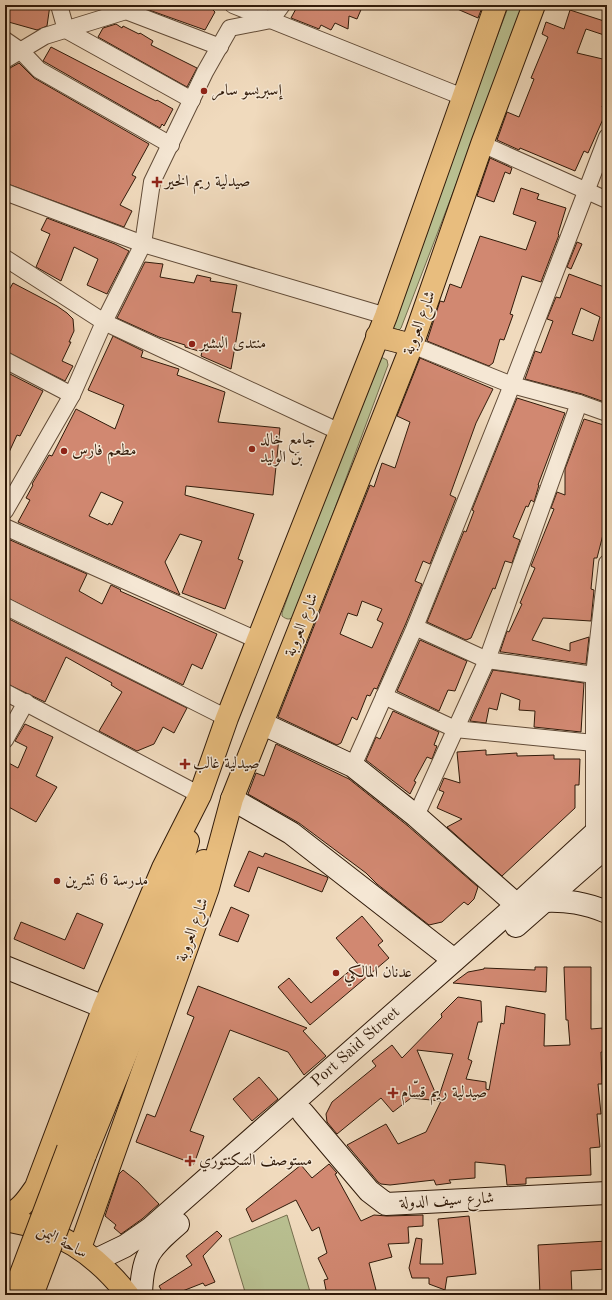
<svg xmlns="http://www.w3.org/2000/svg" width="612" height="1300" font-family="'Old Standard TT',Amiri,serif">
<rect width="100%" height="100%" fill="#f0dabd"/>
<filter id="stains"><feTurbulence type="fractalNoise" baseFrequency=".005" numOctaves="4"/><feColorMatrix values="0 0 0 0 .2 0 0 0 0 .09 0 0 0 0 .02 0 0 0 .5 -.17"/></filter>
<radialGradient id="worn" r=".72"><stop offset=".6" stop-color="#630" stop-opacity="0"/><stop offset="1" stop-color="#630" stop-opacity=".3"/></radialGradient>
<g fill="#b9c091" stroke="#756e4e">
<path d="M 509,5 L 525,5 L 401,328 L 399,330 L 389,327 L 388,322 Z"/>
<path d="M 381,357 L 387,360 L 388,365 L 295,616 C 290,620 287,620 282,616 L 282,613 L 373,360 Z"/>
<path d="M 287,1215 L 311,1295 L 246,1295 L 229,1239 Z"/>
</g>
<g fill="#d18871" stroke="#311b0a" fill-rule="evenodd">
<path d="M 5,5 L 50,5 L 47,26 L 37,30 L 5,21 Z"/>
<path d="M 149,5 L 208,5 L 215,12 L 205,30 L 149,10 Z"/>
<path d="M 298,5 L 363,5 L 357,19 L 349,16 L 348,29 L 335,23 L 331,30 L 321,25 L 319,29 L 291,18 Z"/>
<path d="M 448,5 L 483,5 L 478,18 Z"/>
<path d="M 570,10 L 607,22 L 607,36 L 586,29 L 577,53 L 607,60 L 607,93 L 602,107 L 607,110 L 588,153 L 584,151 L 575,171 L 520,148 L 519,150 L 497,140 L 507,112 L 519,117 L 534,79 L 531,78 L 548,37 L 542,34 L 546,22 L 564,29 Z"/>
<path d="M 116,24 L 122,28 L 123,26 L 139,34 L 140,33 L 153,41 L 151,45 L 197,68 L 187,87 L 98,37 L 103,28 Z"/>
<path d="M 51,47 L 140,93 L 156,101 L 157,100 L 173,109 L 164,126 L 162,124 L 160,128 L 45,62 L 43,61 Z"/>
<path d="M 19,63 L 34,78 L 149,144 L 132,175 L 136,177 L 120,205 L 132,211 L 124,227 L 5,183 L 5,77 L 10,68 Z"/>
<path d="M 490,158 L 512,168 L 510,174 L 505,172 L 494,202 L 477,196 Z"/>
<path d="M 521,188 L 539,194 L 537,199 L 566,208 L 558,234 L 559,235 L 541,282 L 522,276 L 510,314 L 513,315 L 504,340 L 500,339 L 493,363 L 489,366 L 427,341 L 440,301 L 444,302 L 450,284 L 461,288 L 480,236 L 526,250 L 536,222 L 513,214 Z"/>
<path d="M 47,218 L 115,244 L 129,251 L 107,294 L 87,285 L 98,259 L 74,247 L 61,281 L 36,267 L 50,234 L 41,230 Z"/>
<path d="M 577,242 L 582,244 L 571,269 L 567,267 Z"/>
<path d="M 145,262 L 163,264 L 160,277 L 194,283 L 197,275 L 211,278 L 210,281 L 237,285 L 232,312 L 241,313 L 231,369 L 201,356 L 202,352 L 185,347 L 185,345 L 159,337 L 117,318 Z"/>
<path d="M 569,274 L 607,288 L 607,403 L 582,394 L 525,379 L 535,351 L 541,353 L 553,321 L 547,319 L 556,297 L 560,298 ZM 581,308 L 600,317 L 593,341 L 572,334 Z"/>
<path d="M 13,283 L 57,306 L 67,313 L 73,319 L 74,331 L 69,342 L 71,342 L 62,361 L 73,366 L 65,381 L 5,351 L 5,297 Z"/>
<path d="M 113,336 L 143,351 L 141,357 L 179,369 L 177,375 L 225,392 L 218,422 L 280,428 L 273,495 L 186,486 L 185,495 L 254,514 L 238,559 L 243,561 L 225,609 L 182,593 L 202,541 L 180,534 L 165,562 L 180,595 L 18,522 L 30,500 L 26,498 L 33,485 L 32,484 L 49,455 L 52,456 L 76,409 L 115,429 L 124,405 L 88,390 ZM 101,492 L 123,502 L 112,525 L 109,523 L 108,525 L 89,516 Z"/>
<path d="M 420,358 L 493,389 L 476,423 L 450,495 L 456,498 L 430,564 L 423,561 L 415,581 L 422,584 L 406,623 L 377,689 L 374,688 L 370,696 L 367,695 L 357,720 L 352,717 L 341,743 L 337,745 L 278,717 L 370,485 L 374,487 L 382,463 L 395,468 L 410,422 L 397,416 ZM 362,601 L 382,609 L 377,620 L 383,623 L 372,648 L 340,634 L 348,613 L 357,616 Z"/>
<path d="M 10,374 L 43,391 L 20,436 L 17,435 L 5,461 L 5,383 Z"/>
<path d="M 517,398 L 565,413 L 538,485 L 539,485 L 534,502 L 531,500 L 528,507 L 526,506 L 513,537 L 520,540 L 512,563 L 505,561 L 495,589 L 493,588 L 471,638 L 466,640 L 427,622 L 464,531 L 466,532 L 474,511 L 472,510 Z"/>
<path d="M 584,419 L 607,426 L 607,519 L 597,558 L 594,558 L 591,589 L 594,590 L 591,621 L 543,618 L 532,640 L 570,651 L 570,643 L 589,637 L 586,664 L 502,652 L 500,652 L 507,631 L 509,632 L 522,604 L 520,603 L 535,568 L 531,566 L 554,509 L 551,508 L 557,492 L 565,495 L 565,469 Z"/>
<path d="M 8,539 L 87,574 L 79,591 L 102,604 L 111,585 L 121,590 L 120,591 L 217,634 L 202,669 L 192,664 L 183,685 L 5,597 L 5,546 Z"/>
<path d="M 5,617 L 187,708 L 174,733 L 163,727 L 154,744 L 137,751 L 99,731 L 122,692 L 111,685 L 112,683 L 66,657 L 45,702 L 5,683 Z"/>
<path d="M 420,640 L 467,661 L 455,691 L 448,690 L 439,711 L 397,691 Z"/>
<path d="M 493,670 L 584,683 L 581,732 L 534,727 L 535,711 L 519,710 L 520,700 L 501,693 L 497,710 L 489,708 L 486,723 L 470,721 Z"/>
<rect x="604" y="675" width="3" height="27"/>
<path d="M 393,711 L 439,732 L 434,745 L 437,746 L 432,759 L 427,757 L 414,781 L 416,782 L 410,794 L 366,760 L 376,737 L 380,739 Z"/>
<path d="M 25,724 L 53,737 L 36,776 L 57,787 L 36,822 L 5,805 L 5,761 L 18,768 L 27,747 L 15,741 Z"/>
<path d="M 276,744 L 349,779 L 408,826 L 478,887 L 474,899 L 468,905 L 464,902 L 442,922 L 429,925 L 377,884 L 366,873 L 299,823 L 248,794 L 256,773 L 264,776 Z"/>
<path d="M 486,750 L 486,755 L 517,753 L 517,756 L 554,755 L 554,759 L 580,759 L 579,785 L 575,785 L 575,808 L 502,876 L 447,827 L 462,819 L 437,808 L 444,792 L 439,790 L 444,778 L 460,783 L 457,752 Z"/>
<path d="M 249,851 L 263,857 L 265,853 L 327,877 L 328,878 L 322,892 L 258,867 L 249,892 L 234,886 Z"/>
<path d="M 231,907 L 249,915 L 238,942 L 219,935 Z"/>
<path d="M 77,913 L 103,924 L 84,969 L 14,939 L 21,922 L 65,940 Z"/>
<path d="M 362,916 L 383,941 L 378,945 L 389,958 L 310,1025 L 278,987 L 289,978 L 311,1003 L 358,964 L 336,938 Z"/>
<path d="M 535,967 L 547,967 L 546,992 L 453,983 L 468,972 L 484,969 L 484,968 L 535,970 Z"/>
<path d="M 564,967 L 591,967 L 591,1029 L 603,1028 L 603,1033 L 607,1033 L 607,1052 L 601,1052 L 602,1084 L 598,1084 L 601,1114 L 597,1114 L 600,1147 L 590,1148 L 591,1175 L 526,1178 L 526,1184 L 507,1185 L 505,1165 L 475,1162 L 475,1178 L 449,1180 L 451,1183 L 436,1185 L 434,1180 L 390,1185 L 381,1184 L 378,1182 L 347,1145 L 386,1124 L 398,1144 L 426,1132 L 441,1101 L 411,1098 L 393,1112 L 381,1098 L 337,1134 L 327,1122 L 326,1114 L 332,1102 L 376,1066 L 372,1061 L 392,1045 L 402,1058 L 442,1017 L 441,1014 L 458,997 L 481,1001 L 482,1022 L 478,1022 L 468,1059 L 472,1061 L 466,1079 L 486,1082 L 486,1089 L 489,1090 L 501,1023 L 504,1024 L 506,1006 L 545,1014 L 544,1046 L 570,1045 L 568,1020 L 566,1020 ZM 417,1050 L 453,1054 L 438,1099 Z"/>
<path d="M 198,986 L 307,1028 L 303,1031 L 326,1056 L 304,1075 L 288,1052 L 230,1030 L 190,1131 L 204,1136 L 194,1164 L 136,1142 L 147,1114 L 155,1117 L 194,1017 L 187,1014 Z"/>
<path d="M 259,1077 L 278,1099 L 252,1121 L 233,1099 Z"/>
<path d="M 329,1164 L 337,1173 L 335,1174 L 361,1221 L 374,1215 L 387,1216 L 423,1215 L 423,1226 L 408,1227 L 409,1243 L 388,1244 L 392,1257 L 369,1263 L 376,1290 L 356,1295 L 327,1295 L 324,1280 L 328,1279 L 318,1258 L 327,1253 L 319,1227 L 312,1231 L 296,1200 L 252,1222 L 246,1209 L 301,1165 L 312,1178 Z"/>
<path d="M 123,1170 L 138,1182 L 159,1204 L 142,1219 L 121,1234 L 114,1228 L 116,1225 L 105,1216 L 119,1174 Z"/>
<path d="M 469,1216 L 476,1274 L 447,1277 L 445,1290 L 429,1284 L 429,1278 L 412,1278 L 409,1268 L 416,1238 L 422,1239 L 420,1264 L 443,1264 L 438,1219 Z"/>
<path d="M 217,1231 L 222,1236 L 203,1256 L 215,1282 L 205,1286 L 203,1283 L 180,1292 L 182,1295 L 164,1295 L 159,1286 L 192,1265 L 186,1256 Z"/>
<path d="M 607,1241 L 607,1269 L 571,1271 L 572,1295 L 540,1295 L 538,1245 Z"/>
</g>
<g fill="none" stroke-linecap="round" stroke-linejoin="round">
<defs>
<g id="street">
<path d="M 59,5 L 66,30 L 192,100"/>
<path d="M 233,5 L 463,97"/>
<path d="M 5,40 L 21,51 L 39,70 L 171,145"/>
<path d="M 5,60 L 45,36 L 126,11 L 220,47"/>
<path d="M 482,144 L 607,200"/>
<path d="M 5,192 L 143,244 L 386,316"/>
<path d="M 5,258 L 104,322 L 340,432"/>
<path d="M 412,345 L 512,385 L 579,403 L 607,413"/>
<path d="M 5,360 L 72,395"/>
<path d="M 5,511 L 72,395 L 104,322 L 143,244 L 152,182 L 205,72 L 230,28 L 271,20 L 282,5"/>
<path d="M 5,527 L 257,640"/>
<path d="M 5,606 L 227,718"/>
<path d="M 415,627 L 487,660 L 594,675"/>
<path d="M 5,692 L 200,795"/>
<path d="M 384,696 L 455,729 L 594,743"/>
<path d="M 5,740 L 26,702"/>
<path d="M 353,766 L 415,627 L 512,385 L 607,137"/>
<path d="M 416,816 L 487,660 L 579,403"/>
<path d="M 594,833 L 594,675 L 607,563"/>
</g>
<g id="secondary">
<path d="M 263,724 L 353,766 L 416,816 L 517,905"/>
<path d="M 232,799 L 291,833 L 454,960"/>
<path d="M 544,901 C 567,900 585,903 607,912"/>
<path d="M 516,926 L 607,846"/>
<path d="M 5,967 L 104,1007"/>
<path d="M 303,1113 L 369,1191 L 386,1204 L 607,1193"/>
<path id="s1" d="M 96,1260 L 125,1246 L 151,1228 L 517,905 L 607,822"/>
<path d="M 141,1295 C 142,1256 149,1249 178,1224"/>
</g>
<g id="primary">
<path d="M 377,336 L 412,345"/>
<path d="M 68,1149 L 178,876 L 188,841"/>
<path d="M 85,1155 L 204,861"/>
<path d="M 5,1216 C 20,1211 27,1200 36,1187 L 104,1007 L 163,868 L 200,795 L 227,718 L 386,316 L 496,5"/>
<path d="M 5,1220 C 58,1229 95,1253 128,1295"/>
<path d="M 80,1248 L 208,888 L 232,799 L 412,345 L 482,144 L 534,5"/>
</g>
</defs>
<use href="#street" stroke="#614b37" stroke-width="18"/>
<use href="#secondary" stroke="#311b0a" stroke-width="24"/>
<use href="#primary" stroke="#311b0a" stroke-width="24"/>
<use href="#street" stroke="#f5e7d4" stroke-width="16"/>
<use href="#secondary" stroke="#f5e7d4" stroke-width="22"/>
<use href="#primary" stroke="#e8bd7e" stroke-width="22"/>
<defs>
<g id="primary-bridge">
<path d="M 13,1295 L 68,1149"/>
<path d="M 32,1295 L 85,1155"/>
</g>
</defs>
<use href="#primary-bridge" stroke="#311b0a" stroke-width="24" stroke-linecap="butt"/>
<use href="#primary-bridge" stroke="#e8bd7e" stroke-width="22"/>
</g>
<g fill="#8f2418" stroke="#f5e7d4" stroke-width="1.5">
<circle cx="204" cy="91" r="4"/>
<path d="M155 176h4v4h4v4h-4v4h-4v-4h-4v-4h4z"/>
<circle cx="192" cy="344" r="4"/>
<circle cx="252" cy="449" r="4"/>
<circle cx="64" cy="451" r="4"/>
<path d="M183 758h4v4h4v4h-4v4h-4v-4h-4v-4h4z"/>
<circle cx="57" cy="881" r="4"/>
<circle cx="336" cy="973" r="4"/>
<path d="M391 1087h4v4h4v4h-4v4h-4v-4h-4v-4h4z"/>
<path d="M188 1155h4v4h4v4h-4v4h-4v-4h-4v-4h4z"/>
</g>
<g text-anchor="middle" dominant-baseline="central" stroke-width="3" stroke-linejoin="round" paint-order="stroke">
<g font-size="16" fill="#311b0a" stroke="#f5e7d4" text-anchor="start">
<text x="212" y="91">إسبريسو سامر</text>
<text x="165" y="182">صيدلية ريم الخير</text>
<text x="200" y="344">منتدى البشير</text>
<text x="260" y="440">جامع خالد<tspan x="260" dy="18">بن الوليد</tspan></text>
<text x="72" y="451">مطعم فارس</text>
<text x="193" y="764">صيدلية غالب</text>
<text x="65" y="881">مدرسة 6 تشرين</text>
<text x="344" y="973">عدنان المالكي</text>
<text x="401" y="1093">صيدلية ريم قسّام</text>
<text x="199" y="1161">مستوصف السكنتوري</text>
</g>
<g font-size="16" fill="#311b0a" stroke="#f5e7d4">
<text transform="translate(420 323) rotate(-70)">شارع العروبة</text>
<text transform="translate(302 625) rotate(-69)">شارع العروبة</text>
<text transform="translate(193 930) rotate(-70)">شارع العروبة</text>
<text stroke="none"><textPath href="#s1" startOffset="337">Port Said Street</textPath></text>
<text transform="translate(447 1201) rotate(-3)">شارع سيف الدولة</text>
<text transform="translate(62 1242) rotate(28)">ساحة اليمن</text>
</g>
</g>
<rect width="612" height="1300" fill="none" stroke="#f0dabd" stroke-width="20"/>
<rect x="6" y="6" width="600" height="1288" fill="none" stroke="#311b0a" stroke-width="2"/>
<rect x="10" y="10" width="592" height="1280" fill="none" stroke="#311b0a"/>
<rect width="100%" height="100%" filter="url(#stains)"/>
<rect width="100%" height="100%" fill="url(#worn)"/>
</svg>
